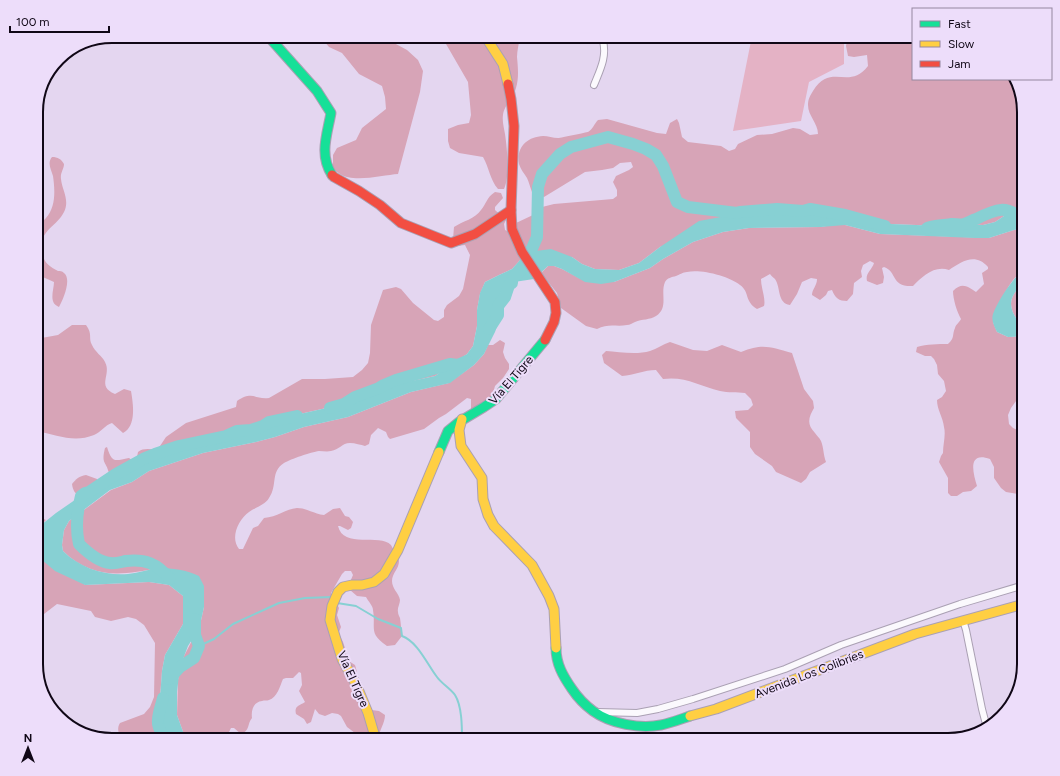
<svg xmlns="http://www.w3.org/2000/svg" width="1060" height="776" font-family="Figtree,sans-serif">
<rect width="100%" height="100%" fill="#e4d6f0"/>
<path fill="#e4b2c5" d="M 752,36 L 844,36 L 844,64 L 809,82 L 801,121 L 733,131 Z"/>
<g fill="#d7a4b7">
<path d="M 324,36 L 381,36 L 407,50 L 418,60 L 423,71 L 420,92 L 398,174 C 384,175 353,183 340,174 C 337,172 335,170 333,167 L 333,155 L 337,148 L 356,140 L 362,128 L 386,109 L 385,97 L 382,86 L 359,74 L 342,53 L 329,47 L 324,41 Z"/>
<path d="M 443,36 L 520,36 C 519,43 517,51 517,57 C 518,68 519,78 516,88 C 514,98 504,105 503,115 C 502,121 504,128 505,134 C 507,148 510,176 504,189 L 498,189 C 490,180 489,167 483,157 L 459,153 L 450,148 L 448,141 L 448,129 L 458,125 L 469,123 L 471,115 L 468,82 L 446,44 Z"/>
<path d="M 848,36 L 913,36 L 913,79 L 1016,79 L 1024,112 L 1024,214 L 1004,216 L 995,222 L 983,225 L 964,224 L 941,226 L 891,224 L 803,211 L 777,209 L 737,214 L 660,247 L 639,263 L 619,270 L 595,269 L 582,264 L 572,257 L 521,259 L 512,269 L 499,275 L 485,282 L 480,294 L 477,310 L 477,326 L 473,346 L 467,354 L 435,376 L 379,388 L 344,404 L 282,418 L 263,427 L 191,444 L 167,450 L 143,459 L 137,457 L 138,452 C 143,448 150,449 156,450 L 160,446 L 166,437 L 186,423 L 236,407 L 237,401 C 253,390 255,400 269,398 L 302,379 L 325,379 L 353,377 L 362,370 L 368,363 L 370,353 L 371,325 L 383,290 L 396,287 L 401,289 L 413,303 L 434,320 L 438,321 L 444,317 L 444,310 L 447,305 L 459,296 L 463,289 L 470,255 L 465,245 L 457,246 L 453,239 L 454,227 C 463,221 475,219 481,210 C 487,203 486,198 495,192 L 501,193 L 503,198 L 495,207 L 495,210 L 506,220 L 504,224 L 505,230 L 507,231 L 512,229 L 516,223 L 533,215 L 542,207 L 554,204 L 613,199 L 617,196 L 617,190 L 613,182 L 616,176 L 629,170 L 633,167 L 631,162 L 620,163 L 613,168 L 602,170 L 585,172 L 544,197 L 532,192 C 530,187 529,182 527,178 C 524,173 521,170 519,164 C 516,147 527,137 543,136 C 548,136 553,138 558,138 C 561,138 587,132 588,132 C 593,129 594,124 598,120 L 607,119 L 657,133 L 666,134 L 670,123 L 677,119 L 679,123 L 682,137 L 688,142 L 721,146 L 729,151 L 735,149 L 738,144 L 757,135 L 772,134 L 793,128 L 800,129 L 810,135 L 818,134 C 818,123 808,116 808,105 C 808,99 810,96 813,91 C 831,62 849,91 868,66 L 867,55 L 854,57 L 848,56 L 846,46 Z"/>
<path d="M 52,157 C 58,157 61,159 64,164 C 64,169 60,173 61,179 C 62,190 70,200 64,212 C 56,228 38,230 42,253 C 44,263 50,267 58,271 C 60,271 62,271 64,273 C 72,279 63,300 59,307 C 48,303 54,290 54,282 L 36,274 L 36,226 C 39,223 44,221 46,218 C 56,207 55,190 53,176 C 51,169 47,163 52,157 Z"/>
<path d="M 832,225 L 845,225 L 880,234 L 989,238 L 1014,230 L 1024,228 L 1024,270 C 1007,281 1000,304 993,322 L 997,332 L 1008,337 L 1024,336 L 1024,390 L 1011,408 L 1008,415 L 1009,424 L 1013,428 L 1024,433 L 1024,495 L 1006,492 L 1001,488 L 994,478 L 994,467 L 990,459 C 967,451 973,473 977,486 L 971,491 L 963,492 L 957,496 L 951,496 L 948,493 L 948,478 L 939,462 L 941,456 L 943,453 C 943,444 946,435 944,427 C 943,417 937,410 937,400 L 942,397 L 946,391 L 944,381 L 938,374 L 937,365 L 934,359 L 931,356 L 925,356 L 916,352 L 917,347 C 927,344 938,344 948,344 C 955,338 952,334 955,328 C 956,324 960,322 961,319 C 957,312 953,299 953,291 C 962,282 967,286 976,292 L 984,284 L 982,273 L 988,269 L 988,267 C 975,252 961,262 949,270 C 934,265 922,277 913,286 C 890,287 898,272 884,267 L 882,268 L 884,277 L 883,283 L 877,285 L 867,281 C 865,273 872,270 874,263 L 870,261 L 863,265 L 861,271 L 862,277 L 854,283 L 853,294 L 847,301 C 839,301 835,298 832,290 L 828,291 L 826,295 L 820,300 L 812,295 C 812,289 817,286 817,279 L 811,278 L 802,282 L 797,294 L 790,305 C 777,303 781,288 775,279 C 773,277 771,276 770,274 L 761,279 C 761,288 766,299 764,306 L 757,309 C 744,301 750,292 740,285 C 729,276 701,269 687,272 C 683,272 679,275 676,276 C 672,277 667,278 665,282 C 660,294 669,307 656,316 C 650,320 642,319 635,322 C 632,323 630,325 627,325 C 616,327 608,323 597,329 L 586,326 L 561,308 L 557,293 L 541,273 L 548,266 L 554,266 L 562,269 L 581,279 L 614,282 L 650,268 L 663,259 L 693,242 L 723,232 L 749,228 L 821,227 Z"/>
<path d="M 1024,284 L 1024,321 L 1018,321 C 1007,306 1009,295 1024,284 Z"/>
<path d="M 72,325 L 86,325 C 93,334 88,338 92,345 C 95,352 102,356 105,362 C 112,375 96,386 115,394 L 124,389 L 131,391 C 133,403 137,426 123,433 L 112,423 C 105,425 101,432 94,435 C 74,443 57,435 36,431 L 36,339 L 58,335 Z"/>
<path d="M 500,340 L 505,343 L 503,352 L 505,358 L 509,364 L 509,369 L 503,378 L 495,386 L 491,400 L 476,410 L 471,409 L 471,399 L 467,398 L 446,414 L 439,418 L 424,429 L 390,439 L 388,437 L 386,432 L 378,428 L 371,435 L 369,444 L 365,446 C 361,445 355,443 350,443 C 342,443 339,450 331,451 C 327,452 323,451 319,451 C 311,452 291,459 284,463 C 270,472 278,485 269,498 C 265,505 256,507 249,512 C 238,520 230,538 239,549 L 243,549 L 253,528 L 258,526 L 264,518 C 277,517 286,509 297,508 C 307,508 314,514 324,515 L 333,509 L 340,508 L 345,516 L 349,517 L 353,522 L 351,528 L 348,530 L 340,526 L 338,526 C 343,549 380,533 391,545 C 392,547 399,559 399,561 C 399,569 392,573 392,581 C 392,589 399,593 400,600 C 400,604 397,608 398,612 C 398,614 399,616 400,618 C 401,624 401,630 402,636 L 395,645 L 387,646 C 368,633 376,629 373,610 C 373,606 368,601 366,597 L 357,596 L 350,590 L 350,582 L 353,575 L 351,571 L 345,571 L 342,574 L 331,593 L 332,597 L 337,604 L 339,608 L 337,615 L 341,627 L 339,632 L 340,636 L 343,642 L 345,648 L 344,658 L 355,665 L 357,672 L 355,679 L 364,709 L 379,711 L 385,715 C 385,724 378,731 379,740 L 354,740 L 355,733 L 347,727 L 341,716 L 338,714 L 332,713 L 325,716 L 319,714 L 315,709 L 311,722 L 307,724 L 304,719 L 296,714 C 294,706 299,706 305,702 L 299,691 L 302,685 L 301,673 L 299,672 L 293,678 L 286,678 L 283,679 C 280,686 277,698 269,700 C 267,701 264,700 262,701 C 253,702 251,711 252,718 C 247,724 250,731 241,734 L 234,728 L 231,728 L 228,734 L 228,740 L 186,740 L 177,715 L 178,680 L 180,667 L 184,656 L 200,625 L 204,607 L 204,596 L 159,568 C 122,575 93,580 63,551 L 62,545 L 64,530 L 69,521 L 111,490 L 132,482 L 149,471 L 203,453 L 256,442 L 275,437 L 304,427 L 348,417 L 411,392 L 449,383 L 474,365 L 484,354 L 488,345 L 493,345 Z"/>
<path d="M 670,342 L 693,350 L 707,351 L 722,345 L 741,352 C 763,343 770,347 792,353 L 804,389 L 813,401 L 814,408 C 809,417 806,424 815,433 C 817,436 819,437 821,441 C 824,449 823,454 826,462 L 810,472 L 806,479 L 801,483 L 776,472 L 772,466 L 755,454 L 750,447 L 750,432 L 736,418 L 735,411 L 748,410 L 753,405 L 751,399 L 745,393 C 737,392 728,393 720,391 C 700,386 685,376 663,379 L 656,370 C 644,370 634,375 622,376 L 604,363 L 602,355 L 606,351 C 619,352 637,355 650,351 C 657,349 663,344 670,342 Z"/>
<path d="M 107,447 C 112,463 114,461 129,458 L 136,463 L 105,482 L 105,478 L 109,473 C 106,461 101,464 105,448 Z"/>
<path d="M 86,475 L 97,479 L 99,485 L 81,496 C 75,494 73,491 72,484 C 76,479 79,476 86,475 Z"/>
<path d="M 36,515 L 46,520 L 41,525 L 85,585 L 149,582 L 169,585 L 183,596 L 183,624 L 165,655 L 162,671 L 158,725 L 164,740 L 120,740 L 121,738 C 118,732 117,728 120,723 L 144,714 L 150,707 L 154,697 L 155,643 L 144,625 L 136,619 L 128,617 L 111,621 L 95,617 L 91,611 L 57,604 L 44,614 L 36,623 Z"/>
</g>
<g fill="#87d0d3">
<path d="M 777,209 L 835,213 L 891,224 L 941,226 L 964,224 L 983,225 L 995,222 L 1004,216 L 1024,214 L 1024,228 L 1014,230 L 989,238 L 975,238 L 880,234 L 845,225 L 821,227 L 749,228 L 723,232 L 693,242 L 663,259 L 650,268 L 614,282 L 601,284 L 585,282 L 562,269 L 554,266 L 548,266 L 534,279 L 514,282 L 509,285 L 501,292 L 498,302 L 498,323 L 495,332 L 484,354 L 474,365 L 450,383 L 411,392 L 348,417 L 304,427 L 275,437 L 256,442 L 203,453 L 149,471 L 132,482 L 110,490 L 69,521 L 64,530 L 62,545 L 63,551 C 80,568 105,576 128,574 C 139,573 149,569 159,568 C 172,568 187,570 199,576 L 204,586 L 204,607 L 200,625 L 195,635 L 188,646 L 180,667 L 177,692 L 177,715 L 186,740 L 164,740 L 158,725 L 162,671 L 165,655 L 183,624 L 183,596 L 169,585 L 149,582 L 85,585 L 55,571 L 42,560 L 38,543 L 41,525 L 56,513 L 85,493 L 145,458 L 191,444 L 263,427 L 282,418 L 344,404 L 379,388 L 435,376 L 467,354 L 473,346 L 477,326 L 477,310 L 480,293 L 485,282 L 499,275 L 512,269 L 521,259 L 536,251 L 551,249 L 572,257 L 582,264 L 595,269 L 619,270 L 639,263 L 660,247 L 699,221 L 737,214 Z"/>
<path d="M 1024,270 L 1024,284 C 1009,295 1007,306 1018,321 L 1024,321 L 1024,336 L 1008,337 L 997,332 C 994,326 991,320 993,314 C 997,302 1014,276 1024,270 Z"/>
</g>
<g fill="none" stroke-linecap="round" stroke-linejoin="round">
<g stroke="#87d0d3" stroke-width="2">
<path d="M 337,603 L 356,606 L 378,619 L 401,628 L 402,636 C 418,642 427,664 437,677 C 442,684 450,688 455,695 C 462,706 462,727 462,740"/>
<path d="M 199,646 L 214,639 L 233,624 L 279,603 L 305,598 L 332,597 L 333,599"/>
</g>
<g stroke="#87d0d3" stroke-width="12">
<path d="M 927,228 C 931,226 947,225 952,224 C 956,224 960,225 964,224 C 968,223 972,220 976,219 C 996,209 1007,204 1024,221"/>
<path d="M 489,329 L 498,315 L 498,306 L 505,297 L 509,285 L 512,283 L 512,279 L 521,270 L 527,260 L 537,237 L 538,187 L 542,174 L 560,154 L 571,147 L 608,137 L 633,144 L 646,149 L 656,155 L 663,166 L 677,202 L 688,207 L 737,213 L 740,212 L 777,209 L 803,211 L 810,209 L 845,215 L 885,226"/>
<path d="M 330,408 L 344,404 L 355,397 L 379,388 L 384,385 L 396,380 L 450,364 L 458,365 L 467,361"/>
<path d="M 170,579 C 157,563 145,559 126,561 C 121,562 115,564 110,563 C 98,562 87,552 79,544 C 75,527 77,512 81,496 L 85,493 L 89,492 L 116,474 L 145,458 L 155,454 L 179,446 L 226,436 L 237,431 L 251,430 L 263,426 L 269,422 L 297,416"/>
<path d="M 169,679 L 180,667 L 194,658 L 199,646 L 195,635 L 195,619"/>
<path d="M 162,740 C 164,734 159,731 158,724 C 157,715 161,707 163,698"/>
</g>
<defs>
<g id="street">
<path d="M 594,85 C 600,70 607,57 603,41 L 594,36"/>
<path d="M 963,620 L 966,630 L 982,709 L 987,728"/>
<path d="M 597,712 L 637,713 L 658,709 L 693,699 L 785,669 L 841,645 L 960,604 L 1024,585"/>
</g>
<g id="fast">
<path d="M 268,36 L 317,91 L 331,113 C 327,135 319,155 332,175"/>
<path d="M 439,452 L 448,431 L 459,422 L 484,407 L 496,399 L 545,340"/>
<path d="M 556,648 C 556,664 563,676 572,689 C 578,698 585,705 593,711 C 611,724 640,729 661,725 C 671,723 681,719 690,716"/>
</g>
<g id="slow">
<path d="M 485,36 L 503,64 L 508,84"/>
<path d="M 462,419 L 459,430 L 461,446 L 482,478 L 483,499 L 488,515 L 494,526 L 532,565 L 549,596 L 554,609 L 556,648"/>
<path d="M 690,716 L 716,709 L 915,634 L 1024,604"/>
<path d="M 376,740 L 368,713 L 356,684 L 342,659 L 330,620 L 332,606 L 338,592 L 343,587 L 352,585 L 362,585 L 374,582 L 384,574 L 398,550 L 439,452"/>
</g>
<g id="jam">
<path d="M 508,84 L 511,99 L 514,126 L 511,210 L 512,229 L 522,252 L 555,302 L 556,313 L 554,322 L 545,340"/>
<path d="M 332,175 L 334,177 L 359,191 L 380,205 L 401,223 L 451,243 L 475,234 L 511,210"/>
</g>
</defs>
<use href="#street" stroke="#aaa0b3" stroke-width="8"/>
<use href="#fast" stroke="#aaa0b3" stroke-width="11"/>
<use href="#slow" stroke="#aaa0b3" stroke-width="11"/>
<use href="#jam" stroke="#aaa0b3" stroke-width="11"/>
<use href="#street" stroke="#fbf9fd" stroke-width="6"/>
<use href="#fast" stroke="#16e098" stroke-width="9"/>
<use href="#slow" stroke="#ffcf43" stroke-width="9"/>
<use href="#jam" stroke="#f24e42" stroke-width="9"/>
</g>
<g text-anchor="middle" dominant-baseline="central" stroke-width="4" stroke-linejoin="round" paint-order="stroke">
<g font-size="12" fill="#100716" stroke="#edddfa">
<text transform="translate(511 380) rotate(-49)">Vía El Tigre</text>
<text transform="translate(809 674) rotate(-21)">Avenida Los Colibríes</text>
<text transform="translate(353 679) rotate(66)">Vía El Tigre</text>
</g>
</g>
<path d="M0 0H1060V776H0ZM112 43H948A69 69 0 0 1 1017 112V664A69 69 0 0 1 948 733H112A69 69 0 0 1 43 664V112A69 69 0 0 1 112 43Z" fill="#edddfa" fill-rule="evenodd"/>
<path fill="none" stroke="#100716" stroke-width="2" d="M112 43H948A69 69 0 0 1 1017 112V664A69 69 0 0 1 948 733H112A69 69 0 0 1 43 664V112A69 69 0 0 1 112 43Z"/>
<rect x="912" y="8" width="140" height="72" fill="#edddfa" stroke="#95879f"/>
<rect x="920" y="21" width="20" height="6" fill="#16e098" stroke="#95879f"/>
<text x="948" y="28" font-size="12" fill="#100716">Fast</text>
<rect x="920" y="41" width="20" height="6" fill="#ffcf43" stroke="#95879f"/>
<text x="948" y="48" font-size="12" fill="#100716">Slow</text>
<rect x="920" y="61" width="20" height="6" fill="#f24e42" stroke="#95879f"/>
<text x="948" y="68" font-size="12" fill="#100716">Jam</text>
<g transform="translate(28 748)" stroke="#edddfa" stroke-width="3" paint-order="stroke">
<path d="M0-3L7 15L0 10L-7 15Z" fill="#100716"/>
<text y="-6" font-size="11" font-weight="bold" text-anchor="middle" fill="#100716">N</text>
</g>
<path d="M10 26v6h99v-6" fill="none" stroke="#100716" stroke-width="2"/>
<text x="16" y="26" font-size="12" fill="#100716" stroke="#edddfa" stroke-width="3" paint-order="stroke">100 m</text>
</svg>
